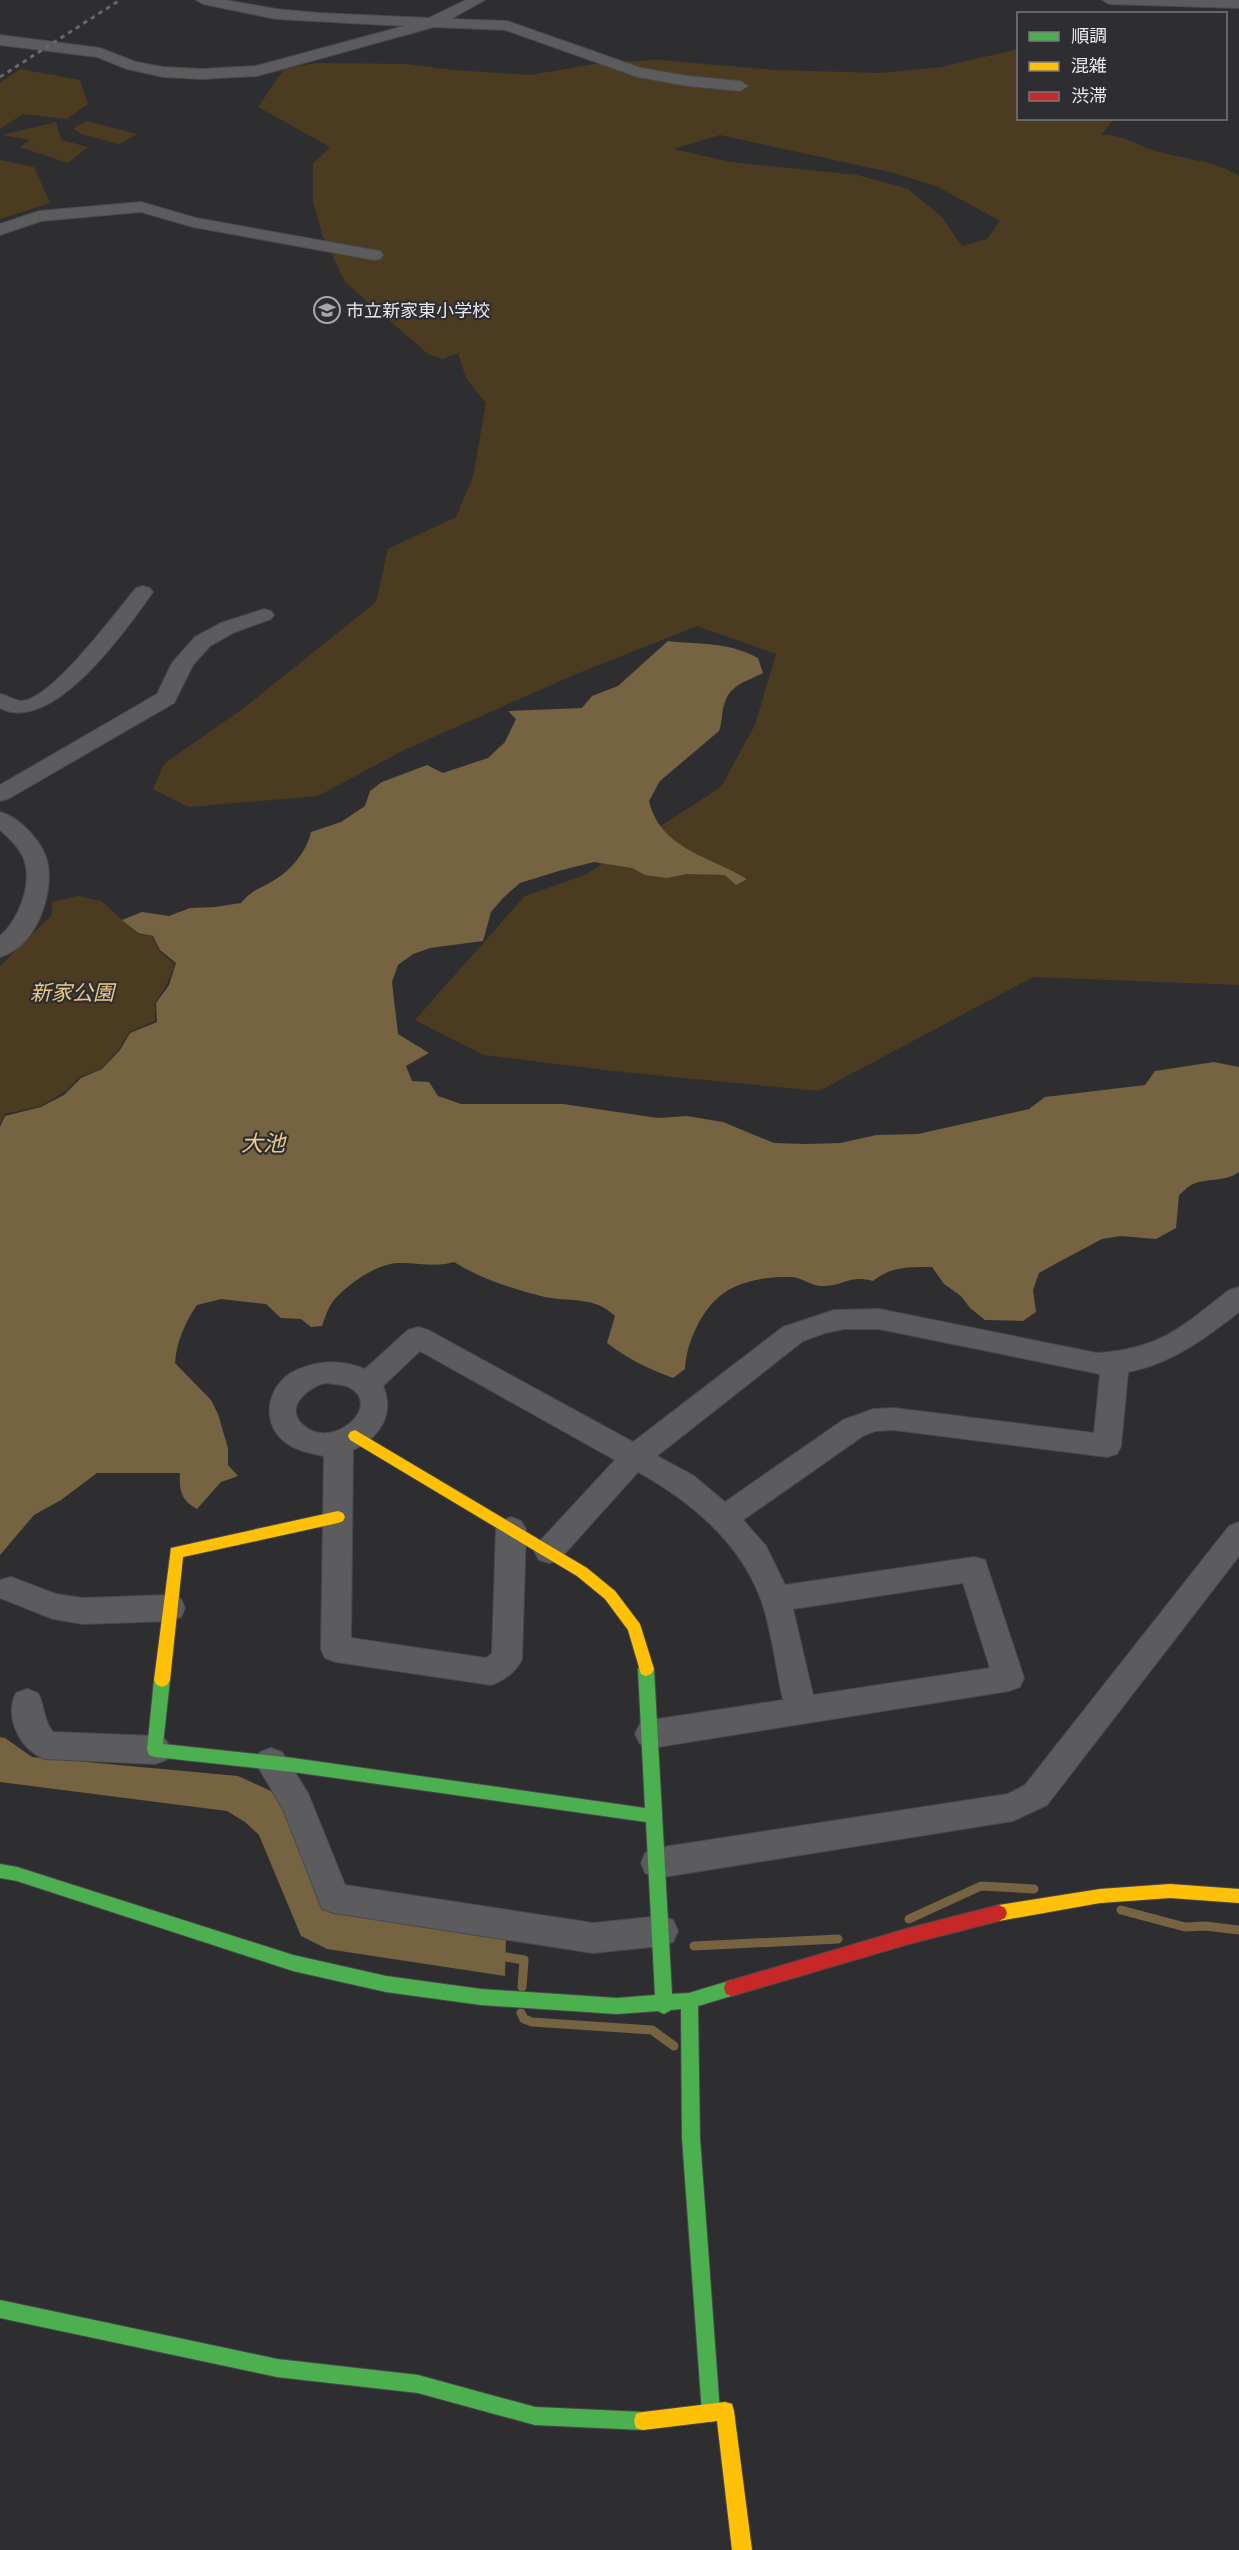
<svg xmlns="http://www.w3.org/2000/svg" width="1239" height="2550" font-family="'PT Serif','Noto Sans JP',serif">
<rect width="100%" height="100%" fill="#2e2e31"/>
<g fill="#4b3c21" fill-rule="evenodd">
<path d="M 1018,49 L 1018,118 L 1114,119 L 1101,135 C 1121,134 1131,142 1149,149 C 1179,159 1212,159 1239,176 L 1239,985 L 1033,977 L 819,1091 L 613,1071 L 484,1055 L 415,1020 L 525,896 L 585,875 L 721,787 L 755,725 L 776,654 L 697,626 L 576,674 L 404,750 L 318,796 L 189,807 L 153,789 L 164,764 L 245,707 L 376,602 L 388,549 L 456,517 L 473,477 L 486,403 L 466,378 L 458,353 L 443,359 L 428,354 L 345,282 L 323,236 L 313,202 L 313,164 L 330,147 L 258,107 L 284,69 L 316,63 L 406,64 L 452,70 L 530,75 L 601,63 L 657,60 L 776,70 L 880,73 L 941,67 ZM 720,135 L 894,173 L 938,187 L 1000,221 L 987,239 L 962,246 L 942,217 L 908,189 L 857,175 L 731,162 L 673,149 Z"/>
<path d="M 20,69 L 80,80 L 88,104 L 67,119 L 23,114 L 0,129 L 0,83 Z"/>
<path d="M 87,121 L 136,134 L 136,135 L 119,144 L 81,134 L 73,128 Z"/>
<path d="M 56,122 L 61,140 L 88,147 L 68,163 L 20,147 L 30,140 L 2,135 Z"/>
<path d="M 0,160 L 34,167 L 50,203 L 0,219 Z"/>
<path d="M 78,896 L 101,901 L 138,934 L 152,936 L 159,951 L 175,964 L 167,984 L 155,1003 L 155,1021 L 129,1032 L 119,1049 L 101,1069 L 79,1077 L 68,1089 L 53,1099 L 41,1106 L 4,1114 L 0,1125 L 0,966 L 52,915 L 52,902 Z"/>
</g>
<g fill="#766341">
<path d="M 668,641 C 701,645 726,641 758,658 L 763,673 C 748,681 731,684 725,702 C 721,712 723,721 719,731 L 660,781 L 649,801 C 660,849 711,857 747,879 L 736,885 L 725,875 L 687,874 L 667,878 L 645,875 L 632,868 L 594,862 L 562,870 L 520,883 L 503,898 L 491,912 L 483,941 L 430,948 L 413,954 L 398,965 L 392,982 L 398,1034 L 429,1053 L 406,1066 L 412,1081 L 429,1082 L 438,1096 L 461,1104 L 563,1104 L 658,1118 L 687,1116 L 723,1122 L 774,1143 L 806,1144 L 840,1143 L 877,1135 L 918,1134 L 1029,1109 L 1045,1097 L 1145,1085 L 1155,1071 L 1214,1062 L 1239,1067 L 1239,1172 C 1224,1183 1207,1177 1191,1185 C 1187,1187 1183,1192 1179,1195 L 1176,1228 L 1156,1239 L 1121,1236 L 1102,1239 L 1055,1264 L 1039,1273 L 1033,1290 L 1036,1312 L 1023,1321 L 985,1320 L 970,1308 L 961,1296 L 944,1284 L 932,1267 C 910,1267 891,1266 873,1281 C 848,1274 844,1287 820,1286 C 810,1285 801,1277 790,1277 C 770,1276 740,1281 724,1293 C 702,1308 686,1343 685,1369 L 673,1378 C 649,1369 628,1359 607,1343 L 615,1316 C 594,1295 568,1303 541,1296 C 511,1288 481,1279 454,1262 C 435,1268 418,1262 398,1263 C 376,1264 348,1284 334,1300 C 328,1307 325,1318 322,1326 L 311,1327 L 301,1319 L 281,1318 L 266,1304 L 221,1299 L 197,1305 C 186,1320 176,1343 175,1363 L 211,1400 L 218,1414 L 228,1448 L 228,1465 L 238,1476 L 221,1482 L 197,1509 C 181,1500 179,1490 180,1473 L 97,1473 L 61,1500 L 34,1515 L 0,1555 L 0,1127 L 5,1116 L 41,1107 L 64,1095 L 81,1078 L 102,1069 L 120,1050 L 130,1033 L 157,1022 L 156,1003 L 169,985 L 176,963 L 160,950 L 153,936 L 138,933 L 122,920 L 142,912 L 169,916 L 190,908 L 215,907 L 241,903 C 252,890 259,889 273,881 C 291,870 306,853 311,832 L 341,822 L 365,806 L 370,791 L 382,782 L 427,765 L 443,773 L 488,758 L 505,742 L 516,719 L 508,711 L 582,708 L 592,696 L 618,686 Z"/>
<path d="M 0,1737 L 5,1738 L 32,1757 L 238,1776 L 271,1791 L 297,1824 L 324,1903 L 334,1913 L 506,1939 L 505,1976 L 327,1949 L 301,1936 L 259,1835 L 245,1822 L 227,1811 L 0,1782 Z"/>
</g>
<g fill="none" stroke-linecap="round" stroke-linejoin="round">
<g stroke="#766341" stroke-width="9">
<path d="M 1121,1910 L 1185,1927 L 1205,1926 L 1239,1930"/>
<path d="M 909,1919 L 981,1886 L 1034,1889"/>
<path d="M 694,1946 L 838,1939"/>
<path d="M 506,1957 L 524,1960 L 522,1987"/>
<path d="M 521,2013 L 524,2019 L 532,2022 L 652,2030 L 674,2046"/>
</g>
<defs>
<g id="street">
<path d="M 196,0 L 226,0 L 276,9 L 319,13 L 429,18 L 466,0 L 485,0 L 451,19 L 507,21 L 641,68 L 688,76 L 740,81 L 748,86 L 740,91 L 688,86 L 638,77 L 505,30 L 434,27 L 257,76 L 202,79 L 163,77 L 127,69 L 97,57 L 0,45 L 0,35 L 100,48 L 136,62 L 163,67 L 202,69 L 256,66 L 404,26 L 276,19 L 203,4 Z"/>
<path d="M 1102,0 L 1239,0 L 1239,8 L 1109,4 Z"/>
<path d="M 141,202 L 196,218 L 374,250 L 380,251 L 383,255 L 380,259 L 374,260 L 193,227 L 141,212 L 41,221 L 0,235 L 0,224 L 39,211 Z"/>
<path d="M 143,586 L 150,588 L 153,592 C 127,629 52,736 0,708 L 0,694 C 7,695 15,701 22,701 C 52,699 116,612 136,588 Z"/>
<path d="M 264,609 L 271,611 L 274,615 L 271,619 L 235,632 L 210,646 L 193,665 L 174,703 L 8,799 L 0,801 L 0,785 L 157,694 L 172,663 L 195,637 L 221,623 Z"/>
<path d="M 0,812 C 20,817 45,844 48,865 C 53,898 35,947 0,957 L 0,936 C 19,920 35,880 22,855 C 17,845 8,837 0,830 Z"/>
<path d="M 1239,1287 L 1239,1312 C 1204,1339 1173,1363 1128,1372 L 1121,1446 L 1117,1454 L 1107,1457 L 894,1430 L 875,1431 L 863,1436 L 743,1520 L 766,1546 L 785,1585 L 974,1557 L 985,1560 L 1024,1678 L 1020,1687 L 1009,1691 L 651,1748 L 640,1744 L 635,1734 L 640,1724 L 651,1720 L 783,1700 C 776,1669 771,1625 760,1597 C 738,1540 690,1501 638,1472 L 559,1560 L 549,1563 L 539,1560 L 534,1551 L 539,1542 L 615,1460 L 420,1351 L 383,1386 C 395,1415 380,1437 353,1450 L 351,1638 L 486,1658 L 492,1653 L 496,1529 L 501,1521 L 511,1517 L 521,1521 L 526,1529 L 522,1659 C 516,1672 505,1680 491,1685 L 336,1662 L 325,1658 L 321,1649 L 324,1456 C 311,1453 296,1451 285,1442 C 259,1422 268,1382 297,1370 C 319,1360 343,1360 365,1369 L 408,1330 L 418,1327 L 428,1330 L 633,1442 L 783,1327 L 834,1310 L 879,1309 L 1097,1353 C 1161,1349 1181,1327 1229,1290 ZM 844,1329 L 879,1329 L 1100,1374 L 1094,1433 L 894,1408 L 873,1409 L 843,1420 L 725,1502 L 694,1476 L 657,1456 L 803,1341 L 825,1333 ZM 326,1383 C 333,1384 342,1384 349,1387 C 384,1405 333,1452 303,1425 C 283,1407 309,1386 326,1383 ZM 963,1583 L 990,1668 L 813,1695 L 793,1609 Z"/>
<path d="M 1239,1522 L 1239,1556 L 1047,1805 L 1013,1821 L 657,1878 L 645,1873 L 641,1863 L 645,1853 L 657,1848 L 1008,1794 L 1025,1785 L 1229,1526 Z"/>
<path d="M 11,1577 L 56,1594 L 83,1598 L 170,1595 L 181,1599 L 185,1608 L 181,1617 L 170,1621 L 83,1624 L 53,1619 L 0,1598 L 0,1580 Z"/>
<path d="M 27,1689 L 38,1693 C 45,1706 43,1720 53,1732 L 155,1736 L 166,1740 L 171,1750 L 166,1760 L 155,1764 L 45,1759 C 20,1750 4,1717 16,1693 Z"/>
<path d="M 271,1748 L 282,1752 L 308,1793 L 345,1885 L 593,1923 L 661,1916 L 673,1920 L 678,1931 L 673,1942 L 661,1946 L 593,1953 L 334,1913 L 322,1909 L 283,1809 L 255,1762 L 260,1752 Z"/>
</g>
<g id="fast">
<path d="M 646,1662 L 651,1664 L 654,1669 L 672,1994 L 689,1993 L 732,1980 L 738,1982 L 740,1988 L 738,1994 L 698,2006 L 700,2138 L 720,2413 L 718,2420 L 711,2422 L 704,2420 L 702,2413 L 682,2138 L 681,2009 L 671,2010 L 664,2014 L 658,2011 L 617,2014 L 481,2005 L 386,1992 L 293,1971 L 17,1881 L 0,1878 L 0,1864 L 17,1867 L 293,1955 L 386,1976 L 481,1989 L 617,1998 L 655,1995 L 646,1822 L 293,1772 L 155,1757 L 149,1755 L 147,1750 L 154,1680 L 157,1675 L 162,1673 L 167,1675 L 170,1680 L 163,1744 L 293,1758 L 645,1808 L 638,1669 L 641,1664 Z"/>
<path d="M 0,2300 L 277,2359 L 418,2375 L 535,2407 L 643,2412 L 650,2414 L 652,2421 L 650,2428 L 643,2430 L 535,2425 L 418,2393 L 277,2377 L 0,2318 Z"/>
</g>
<g id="slow">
<path d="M 355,1430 L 587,1568 L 615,1591 L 640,1624 L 654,1669 L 651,1674 L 646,1676 L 641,1674 L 628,1630 L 605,1599 L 577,1576 L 350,1440 L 348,1436 L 350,1432 Z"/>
<path d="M 338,1511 L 343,1513 L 345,1517 L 343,1521 L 338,1523 L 183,1557 L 170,1680 L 167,1685 L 162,1687 L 157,1685 L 154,1680 L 171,1548 Z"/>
<path d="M 1170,1884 L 1239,1889 L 1239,1903 L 1170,1898 L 1100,1903 L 999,1921 L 993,1918 L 991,1913 L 993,1908 L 999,1905 L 1100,1889 Z"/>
<path d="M 725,2402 L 732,2404 L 734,2411 L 752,2550 L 732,2550 L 717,2421 L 643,2430 L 636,2428 L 634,2421 L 636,2414 L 643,2412 Z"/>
</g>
<path id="jam" d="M 999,1905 L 1005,1908 L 1007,1913 L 1005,1918 L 999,1921 L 909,1944 L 732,1996 L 726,1994 L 724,1988 L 726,1982 L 732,1980 L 909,1928 Z"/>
</defs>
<use href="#street" stroke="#49494b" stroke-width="2"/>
<use href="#fast" stroke="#49494b" stroke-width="2"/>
<use href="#slow" stroke="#49494b" stroke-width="2"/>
<use href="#jam" stroke="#49494b" stroke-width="2"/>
<use href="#street" fill="#5c5c5e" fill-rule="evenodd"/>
<use href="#fast" fill="#4caf50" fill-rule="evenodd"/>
<use href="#slow" fill="#ffc107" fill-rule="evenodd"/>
<use href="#jam" fill="#c62828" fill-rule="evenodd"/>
<path stroke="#68686a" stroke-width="3" stroke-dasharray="4.5 4.5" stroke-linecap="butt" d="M 0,77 L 120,0"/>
</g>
<defs>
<symbol id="school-ring" viewBox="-11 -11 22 22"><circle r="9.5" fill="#2d2d32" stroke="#a8a8ab" stroke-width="1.5"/><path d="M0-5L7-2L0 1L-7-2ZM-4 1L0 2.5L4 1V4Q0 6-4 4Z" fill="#a8a8ab"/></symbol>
</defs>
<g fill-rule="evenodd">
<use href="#school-ring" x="312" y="295" width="30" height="30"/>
</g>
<g text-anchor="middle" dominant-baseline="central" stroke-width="4.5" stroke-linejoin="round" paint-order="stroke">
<g font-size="18" fill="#e9e9ed" stroke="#2d2d32" text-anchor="start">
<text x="346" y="310">市立新家東小学校</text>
</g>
<g font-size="21" font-style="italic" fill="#eac788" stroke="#2d2d32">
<text x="72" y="992">新家公園</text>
</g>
<g font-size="22" font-style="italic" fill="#ecc98a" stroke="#2d2d32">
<text x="263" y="1142">大池</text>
</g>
</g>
<rect x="1017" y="12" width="210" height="108" fill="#2d2d32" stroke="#78787d" stroke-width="1.5"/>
<rect x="1029" y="32" width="30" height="9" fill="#4caf50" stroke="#78787d" stroke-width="1.5"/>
<text x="1071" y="42" font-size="18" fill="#e9e9ed">順調</text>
<rect x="1029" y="62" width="30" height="9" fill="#ffc107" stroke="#78787d" stroke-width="1.5"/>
<text x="1071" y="72" font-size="18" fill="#e9e9ed">混雑</text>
<rect x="1029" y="92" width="30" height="9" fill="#c62828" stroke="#78787d" stroke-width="1.5"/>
<text x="1071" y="102" font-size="18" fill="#e9e9ed">渋滞</text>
</svg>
